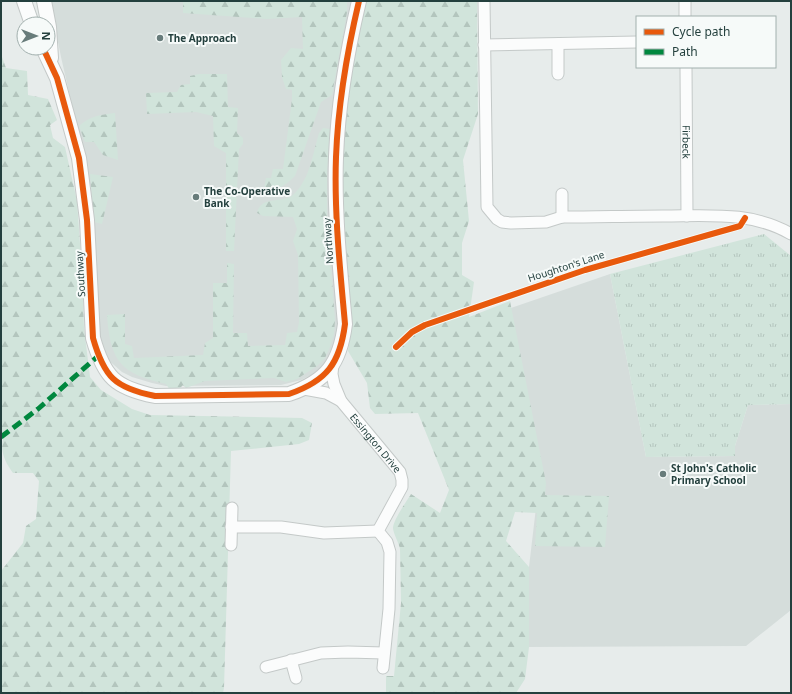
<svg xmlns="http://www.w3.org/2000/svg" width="792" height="694" font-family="'Noto Sans',sans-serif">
<defs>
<pattern id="forest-firs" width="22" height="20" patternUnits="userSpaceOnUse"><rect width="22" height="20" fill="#d1e4db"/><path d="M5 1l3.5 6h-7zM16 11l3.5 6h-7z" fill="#b3c5bd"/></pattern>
<pattern id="park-tufts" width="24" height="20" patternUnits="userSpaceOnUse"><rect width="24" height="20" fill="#d1e4db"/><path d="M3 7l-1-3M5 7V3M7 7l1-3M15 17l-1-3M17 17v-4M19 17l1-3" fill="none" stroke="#b3c5bd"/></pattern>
</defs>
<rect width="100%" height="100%" fill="#e7eceb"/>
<g fill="#d5dddb">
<path d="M 50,1 L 351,1 L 349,17 L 332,126 L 328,177 L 330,239 L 337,319 L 337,332 L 333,346 L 327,359 L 320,368 L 311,375 L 301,380 L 281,385 L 166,386 L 152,383 L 132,377 L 122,372 L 106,358 L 99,345 L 93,212 L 91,188 L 86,166 L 61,57 Z"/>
<path d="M 610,274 L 646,457 L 735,456 L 735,446 L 748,405 L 791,404 L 791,610 L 746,646 L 529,647 L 529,567 L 537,499 L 505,310 Z"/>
</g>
<g fill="url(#forest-firs)">
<path d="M 183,1 L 347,1 L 347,12 L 332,95 L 321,102 L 295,176 C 285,186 278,190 264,190 L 266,178 L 271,178 L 273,169 L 283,169 L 292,99 L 292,90 L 286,89 L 282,77 L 281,60 L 291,48 L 303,49 L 302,17 L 267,19 L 183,13 Z"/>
<path d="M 365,1 L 477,1 L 478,114 L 463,160 L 469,221 L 462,243 L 462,275 L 474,282 L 469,317 L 510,301 L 546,483 L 545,495 L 609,496 L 605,547 L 535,546 L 537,513 L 515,512 L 506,541 L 529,567 L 529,647 L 525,679 L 516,693 L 386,693 L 386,676 L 394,676 L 401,603 L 400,549 C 399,543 393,533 393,528 C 393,520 407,501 411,494 L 440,513 L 449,490 L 418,413 L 375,414 L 370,408 L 367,383 L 348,351 L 351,332 L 351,316 C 347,257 340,196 344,136 C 347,91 354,45 365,1 Z"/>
<path d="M 1,54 L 6,68 L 27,71 L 28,95 L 48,99 L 57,120 L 50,125 L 53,138 L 65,147 L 77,201 L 82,272 L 84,328 L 90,377 L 101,390 L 132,409 L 150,415 L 302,418 L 312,423 L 309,440 L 299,444 L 231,451 L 224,688 L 223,693 L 1,693 L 1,571 L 23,543 L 26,526 L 36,519 L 39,481 L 33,473 L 13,473 C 6,463 0,453 3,440 L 1,439 Z"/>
<path d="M 199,74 L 227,74 L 228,107 L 238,108 L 237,133 L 243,138 L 243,144 L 239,149 L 234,251 L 226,251 L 226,153 L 214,146 L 213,116 L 196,112 L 147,114 L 146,93 L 177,92 L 181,85 L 190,84 L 190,76 Z"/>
<path d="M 115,113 L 118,160 L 103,155 L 94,142 L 85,142 L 79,126 C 90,116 100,115 115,113 Z"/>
<path d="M 323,128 L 330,129 L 327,172 L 327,215 L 335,320 L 334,334 L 330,347 L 325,358 L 317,366 L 297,379 L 286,382 L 274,378 L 205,381 L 186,388 L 183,385 L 177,391 L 170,390 L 166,384 C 121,374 110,361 107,315 L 125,314 L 125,344 L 132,346 L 134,358 L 203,355 L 205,343 L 213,338 L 213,283 L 227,283 L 227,263 L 234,264 L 233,333 L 247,333 L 248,346 L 285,345 L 287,333 L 297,332 L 299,322 L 298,255 L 293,241 L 297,229 L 293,217 L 263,216 L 257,213 C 261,194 285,205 295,193 C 310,178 313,153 319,133 Z"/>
<path d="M 90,174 L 113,177 L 102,224 L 94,222 Z"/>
</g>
<path fill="url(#park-tufts)" d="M 764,234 L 791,256 L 791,404 L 748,405 L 735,446 L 735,456 L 646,457 L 610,274 Z"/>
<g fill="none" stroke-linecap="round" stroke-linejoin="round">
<defs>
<g id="minor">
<path d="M 484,1 L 487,207 L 497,219 L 502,222 L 511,223 L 546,222 L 562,217"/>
<path d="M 685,1 L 685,17"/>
<path d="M 558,44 L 558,74"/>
<path d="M 484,45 L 637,42"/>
<path id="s1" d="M 686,67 L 687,216"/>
<path d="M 562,194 L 562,217 C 596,217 629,216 663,216 C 707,216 752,211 791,234"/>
<path id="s2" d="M 333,364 L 332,374 L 334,384 L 341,401 L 400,472 L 402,480 L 402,487 L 378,531 L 387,542 L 390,552 L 389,609 L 383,668"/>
<path d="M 304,389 L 326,393 L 341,401"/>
<path d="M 231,527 L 281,527 L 324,533 L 378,531"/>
<path d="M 231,545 L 232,508"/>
<path d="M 291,660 L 296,678"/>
<path d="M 266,667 L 321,653 L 348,652 L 384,653"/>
</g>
<g id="tertiary">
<path d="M 24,1 L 32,24"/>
<path d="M 44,1 L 49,27 L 51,58"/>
<path d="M 43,48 L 57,78 L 79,158 L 87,220 L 93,338 C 104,377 115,388 155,396 L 289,394 C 327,381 340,363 345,324 C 340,268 334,213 336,157 C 338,104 347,52 359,1"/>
</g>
</defs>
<use href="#minor" stroke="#c4c9c8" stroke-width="13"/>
<use href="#tertiary" stroke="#c4c9c8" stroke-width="16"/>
<use href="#minor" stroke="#fbfcfc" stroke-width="11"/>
<use href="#tertiary" stroke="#fbfcfc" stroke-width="14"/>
<path stroke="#00873e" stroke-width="5" stroke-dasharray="10 5" stroke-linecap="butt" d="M 1,437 L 38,409 L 98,356"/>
<defs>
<g id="cycleway">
<path d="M 43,48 L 57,78 L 79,158 L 87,220 L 93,338 C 104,377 115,388 155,396 L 289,394 C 327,381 340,363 345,324 C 340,268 334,213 336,157 C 338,104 347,52 359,1"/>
<path d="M 396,347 L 412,332 L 425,325 L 585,270 L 740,226 L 745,218"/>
</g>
</defs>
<use href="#cycleway" stroke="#f6faf9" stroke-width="8"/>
<use href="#cycleway" stroke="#e8590c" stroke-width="6"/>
</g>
<g fill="#687c7b" stroke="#f6faf9" stroke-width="1.5">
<circle cx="160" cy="38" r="4"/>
<circle cx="196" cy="197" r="4"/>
<circle cx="663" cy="474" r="4"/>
</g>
<g text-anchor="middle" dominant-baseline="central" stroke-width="4" stroke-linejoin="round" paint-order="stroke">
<g font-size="10" font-weight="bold" fill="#24403e" stroke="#f6faf9" text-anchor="start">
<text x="168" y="38">The Approach</text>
<text x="204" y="191">The Co-Operative<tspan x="204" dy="12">Bank</tspan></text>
<text x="671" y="468">St John's Catholic<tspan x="671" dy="12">Primary School</tspan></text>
</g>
<g font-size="10" fill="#24403e" stroke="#f6faf9">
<text stroke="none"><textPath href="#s1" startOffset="75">Firbeck</textPath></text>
<text transform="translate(328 241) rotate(-94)">Northway</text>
<text transform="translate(566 266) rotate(-18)">Houghton's Lane</text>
<text transform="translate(80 274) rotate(-93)">Southway</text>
<text stroke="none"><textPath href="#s2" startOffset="93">Essington Drive</textPath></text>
</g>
</g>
<rect width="792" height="694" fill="none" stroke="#24403e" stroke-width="4"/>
<rect x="636" y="16" width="140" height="52" fill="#f6faf9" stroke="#a2b0ae"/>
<rect x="644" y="29" width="20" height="6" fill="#e8590c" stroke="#a2b0ae"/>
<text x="672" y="36" font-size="12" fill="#24403e">Cycle path</text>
<rect x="644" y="49" width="20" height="6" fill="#00873e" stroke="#a2b0ae"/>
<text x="672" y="56" font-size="12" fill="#24403e">Path</text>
<g transform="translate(36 36) rotate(90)"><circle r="19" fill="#f6faf9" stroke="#a2b0ae"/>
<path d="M0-3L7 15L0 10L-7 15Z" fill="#687c7b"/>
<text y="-6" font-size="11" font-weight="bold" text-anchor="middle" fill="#24403e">N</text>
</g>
</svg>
